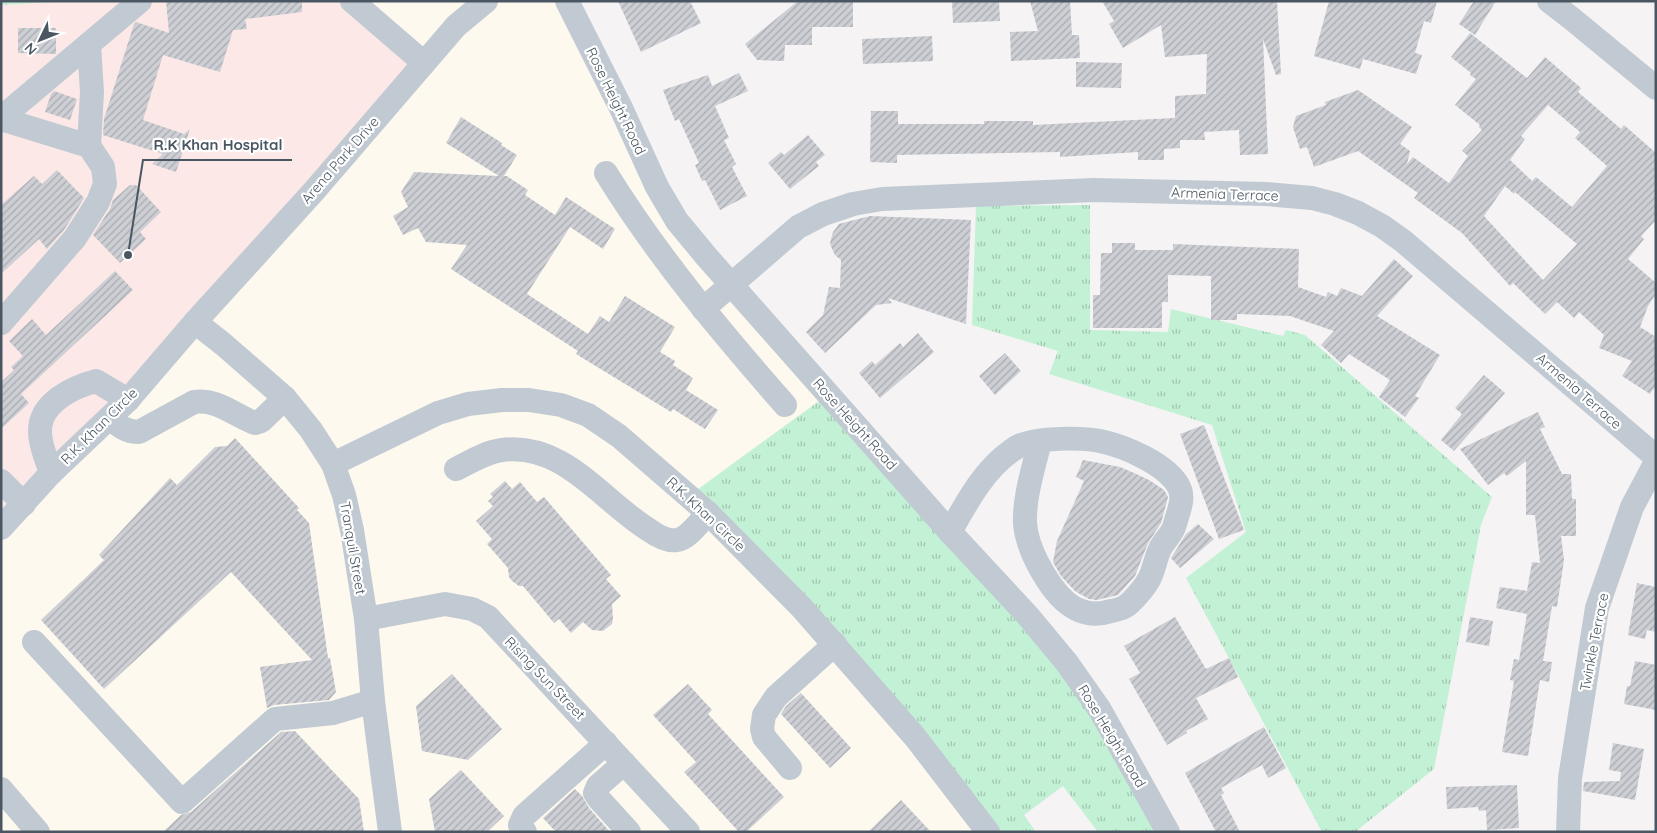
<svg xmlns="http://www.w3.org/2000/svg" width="1657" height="833" font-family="Quicksand,sans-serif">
<defs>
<pattern id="grass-tufts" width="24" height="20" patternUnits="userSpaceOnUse" patternTransform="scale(1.25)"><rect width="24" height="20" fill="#c3f1d5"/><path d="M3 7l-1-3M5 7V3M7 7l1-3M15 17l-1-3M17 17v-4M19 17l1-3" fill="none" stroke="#a0c6b0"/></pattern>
<pattern id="building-hatch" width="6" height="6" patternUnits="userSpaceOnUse" patternTransform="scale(1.25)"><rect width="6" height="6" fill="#cdcfd5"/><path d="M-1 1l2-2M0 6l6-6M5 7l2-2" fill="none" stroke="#a8abb0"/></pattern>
</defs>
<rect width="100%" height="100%" fill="#f5f3f3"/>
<path fill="#fdf9ef" d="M 353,1 L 568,1 L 658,187 L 830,393 L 719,473 L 987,832 L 1,832 L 1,527 Z"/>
<path fill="#fce8e6" d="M 70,1 L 353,1 L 425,63 L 1,527 L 1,5 Z"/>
<g fill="url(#grass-tufts)">
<path d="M 1,1 L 70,1 L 1,5 Z"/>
<path d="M 1090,205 L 1090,330 L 1168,332 L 1171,309 L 1283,336 L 1286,330 L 1305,335 L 1492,497 L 1481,525 L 1434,769 L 1355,832 L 1322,832 L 1186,578 L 1246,532 L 1212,425 L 1049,374 L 1058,351 L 972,325 L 976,206 Z"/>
<path d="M 830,393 L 1029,616 L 1169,832 L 1098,832 L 1063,786 L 1024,815 L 1036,832 L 987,832 L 690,495 Z"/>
</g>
<g fill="url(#building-hatch)" fill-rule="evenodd">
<path d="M 166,1 L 302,1 L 302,12 L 245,19 L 247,29 L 233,30 L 220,72 L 163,55 L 143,120 L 184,134 L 190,129 L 176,172 L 152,164 L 163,154 L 103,135 L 104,119 L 134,24 L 136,22 L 169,33 Z"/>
<path d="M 618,1 L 690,1 L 701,23 L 641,52 Z"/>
<path d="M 798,1 L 853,1 L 853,27 L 812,27 L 812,45 L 785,45 L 784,61 L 757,60 L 745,44 Z"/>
<path d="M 952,1 L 999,1 L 1000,21 L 953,23 Z"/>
<path d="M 1030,1 L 1070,1 L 1072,35 L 1079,35 L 1080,58 L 1011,61 L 1010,32 L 1038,31 Z"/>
<path d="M 1102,1 L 1277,1 L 1281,74 L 1276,75 L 1263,39 L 1268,154 L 1240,155 L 1239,130 L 1204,132 L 1205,140 L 1180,140 L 1180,148 L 1164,149 L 1164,160 L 1138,160 L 1138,152 L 1060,157 L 1060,152 L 897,155 L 897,163 L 870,162 L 871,111 L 898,111 L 898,124 L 984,124 L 984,121 L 1033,121 L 1033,125 L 1175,118 L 1175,96 L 1206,94 L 1207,54 L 1165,57 L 1161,25 L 1123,48 L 1109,24 L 1114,21 Z"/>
<path d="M 1329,1 L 1437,1 L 1431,23 L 1424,21 L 1415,53 L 1422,55 L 1416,74 L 1363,59 L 1360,69 L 1314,56 Z"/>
<path d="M 1474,1 L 1496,1 L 1475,35 L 1459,24 Z"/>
<path d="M 18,28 L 56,28 L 56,54 L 18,53 Z"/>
<path d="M 1470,33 L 1527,78 L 1545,57 L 1581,88 L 1578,92 L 1621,129 L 1624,125 L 1656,153 L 1656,220 L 1641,236 L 1644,239 L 1628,259 L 1656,283 L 1656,294 L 1648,306 L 1640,327 L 1656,337 L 1656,385 L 1650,394 L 1622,376 L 1632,361 L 1599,348 L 1604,335 L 1579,312 L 1574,318 L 1557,302 L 1545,314 L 1513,283 L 1510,286 L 1462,233 L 1414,198 L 1418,193 L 1358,151 L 1314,167 L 1307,147 L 1300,149 L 1293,127 L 1296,116 L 1326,105 L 1325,102 L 1358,90 L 1412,127 L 1400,144 L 1410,151 L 1407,164 L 1413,157 L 1449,183 L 1468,156 L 1462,151 L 1482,130 L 1479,127 L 1480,125 L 1455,105 L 1476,79 L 1470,75 L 1471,73 L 1451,57 ZM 1548,105 L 1580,132 L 1575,138 L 1607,166 L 1572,207 L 1536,177 L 1532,181 L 1510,160 L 1525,139 L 1521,136 ZM 1505,186 L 1514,194 L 1515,192 L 1577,244 L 1543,280 L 1484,216 Z"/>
<path d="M 932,36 L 933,61 L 863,64 L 862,39 Z"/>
<path d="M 1076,62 L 1122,63 L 1121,88 L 1076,87 Z"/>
<path d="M 739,73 L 748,91 L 715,106 L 729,138 L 724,140 L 736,164 L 732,167 L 747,196 L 720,210 L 705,180 L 702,181 L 695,165 L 699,163 L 679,119 L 675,121 L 663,90 L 708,75 L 712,86 Z"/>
<path d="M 54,91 L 77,99 L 70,120 L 45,112 L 51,94 Z"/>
<path d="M 461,117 L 502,143 L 501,145 L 517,155 L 504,176 L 507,176 L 528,190 L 525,195 L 555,215 L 566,197 L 615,229 L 603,249 L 570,227 L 527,294 L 588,334 L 600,316 L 609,322 L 625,296 L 675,327 L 660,352 L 675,361 L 673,365 L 693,378 L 686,390 L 718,410 L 705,429 L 673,409 L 671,412 L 576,354 L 578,351 L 451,269 L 467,245 L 426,242 L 418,228 L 403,235 L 393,216 L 408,207 L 401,192 L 414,172 L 499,176 L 446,143 Z"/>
<path d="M 808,135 L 825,155 L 816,162 L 819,166 L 790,189 L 768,163 L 781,152 L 784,155 Z"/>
<path d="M 57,170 L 84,198 L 64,230 L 47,249 L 39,239 L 1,274 L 1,205 L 34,176 L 42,184 Z"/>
<path d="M 130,185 L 136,185 L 161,212 L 140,232 L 146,239 L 120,263 L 93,235 L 110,209 L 113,200 Z"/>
<path d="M 870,216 L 971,220 L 966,324 L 888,298 L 892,303 L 876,305 L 825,353 L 806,332 L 823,315 L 829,287 L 840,288 L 841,260 L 835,255 L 832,249 L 830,243 L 833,232 L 839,224 Z"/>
<path d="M 1112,243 L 1135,243 L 1135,250 L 1173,250 L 1173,244 L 1299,249 L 1298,287 L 1326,297 L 1328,292 L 1337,296 L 1341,288 L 1362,296 L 1394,259 L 1413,276 L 1377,316 L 1440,355 L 1415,396 L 1419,398 L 1405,417 L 1379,397 L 1390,380 L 1349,354 L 1341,363 L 1321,345 L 1334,331 L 1290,316 L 1237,314 L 1237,320 L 1211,320 L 1211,276 L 1168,275 L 1168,302 L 1162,302 L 1162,328 L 1093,328 L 1093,295 L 1100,295 L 1101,253 L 1112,253 Z"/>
<path d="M 115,271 L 133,290 L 21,394 L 29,403 L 1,429 L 1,382 L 14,370 L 11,367 L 23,356 L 9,341 L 32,319 L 46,335 Z"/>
<path d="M 918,333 L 934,352 L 880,398 L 859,373 L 872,361 L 875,365 L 900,343 L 903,347 Z"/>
<path d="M 1005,353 L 1021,371 L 995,395 L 979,376 Z"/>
<path d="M 1484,375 L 1505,393 L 1454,451 L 1441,440 L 1462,414 L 1455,408 Z"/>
<path d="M 1538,412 L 1545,427 L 1540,429 L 1562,474 L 1571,474 L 1572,499 L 1576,499 L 1576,536 L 1561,536 L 1564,560 L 1557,607 L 1552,606 L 1543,661 L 1552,662 L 1549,682 L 1540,680 L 1528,756 L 1502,752 L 1514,681 L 1510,680 L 1514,659 L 1519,660 L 1527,614 L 1496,608 L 1500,587 L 1527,591 L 1532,562 L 1540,563 L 1535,515 L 1526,515 L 1526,461 L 1507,476 L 1504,473 L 1488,485 L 1460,449 Z"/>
<path d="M 1204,425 L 1244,530 L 1219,539 L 1180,434 Z"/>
<path d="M 235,438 L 299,508 L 297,510 L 309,523 L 328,658 L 330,658 L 336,692 L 329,700 L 274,705 L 267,708 L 260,667 L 312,660 L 231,572 L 104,689 L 41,620 L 104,560 L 99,555 L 170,478 L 177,485 L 215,447 L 227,446 Z"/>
<path d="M 1083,460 L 1120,467 L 1134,473 L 1149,480 L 1164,490 L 1168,497 L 1161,523 L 1148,543 L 1135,576 L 1118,595 L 1097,600 L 1089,599 L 1075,591 L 1061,576 L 1053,562 L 1057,541 L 1084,481 L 1076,477 Z"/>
<path d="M 505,481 L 512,489 L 520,482 L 537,502 L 544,497 L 611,575 L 606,579 L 621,596 L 612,604 L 613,618 L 612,624 L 603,631 L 592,630 L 583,622 L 571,633 L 559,619 L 554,623 L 523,586 L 519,586 L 512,581 L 509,577 L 508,568 L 487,544 L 492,539 L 476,521 L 493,506 L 488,501 L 493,497 L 490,494 Z"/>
<path d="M 1198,524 L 1214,539 L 1180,568 L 1171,558 L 1186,534 Z"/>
<path d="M 1637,583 L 1656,587 L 1656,632 L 1647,630 L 1645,639 L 1628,635 Z"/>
<path d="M 1175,617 L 1206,669 L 1229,658 L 1238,677 L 1196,698 L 1208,719 L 1186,731 L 1187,733 L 1167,745 L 1129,679 L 1140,673 L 1124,646 Z"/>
<path d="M 1470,617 L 1493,621 L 1489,646 L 1466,642 Z"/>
<path d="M 1635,661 L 1656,665 L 1656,710 L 1624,704 L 1627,686 L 1630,686 Z"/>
<path d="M 452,674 L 502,729 L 468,760 L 422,751 L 416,706 Z"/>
<path d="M 688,684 L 712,710 L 708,714 L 784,797 L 746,832 L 739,832 L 684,772 L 696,762 L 653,715 Z"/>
<path d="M 801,693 L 851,748 L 830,768 L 781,714 L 786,706 Z"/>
<path d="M 1264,727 L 1286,768 L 1268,778 L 1262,765 L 1221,788 L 1224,793 L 1221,795 L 1240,832 L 1216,832 L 1185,773 Z"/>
<path d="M 295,731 L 359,799 L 364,832 L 163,832 L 181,815 L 191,812 L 281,732 Z"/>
<path d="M 1613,743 L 1644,749 L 1635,800 L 1583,791 L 1584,782 L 1620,781 L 1621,772 L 1609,770 Z"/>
<path d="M 461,770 L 504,816 L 487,832 L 435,832 L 429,799 Z"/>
<path d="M 1517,785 L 1519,828 L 1487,830 L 1486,810 L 1479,811 L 1478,807 L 1447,809 L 1446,787 Z"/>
<path d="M 575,789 L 582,796 L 589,808 L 610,832 L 556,832 L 543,818 Z"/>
<path d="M 901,800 L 931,832 L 868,832 Z"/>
</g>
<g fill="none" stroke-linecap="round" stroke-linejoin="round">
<g stroke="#c1cad2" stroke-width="24">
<path d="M 352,1 L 424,63"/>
<path d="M 567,1 L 621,108 L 657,187 L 677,221 L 706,256 L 950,532 L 1028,616 L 1067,663 L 1100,710 L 1168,832"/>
<path d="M 1549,1 L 1571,18 L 1656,88"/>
<path d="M 1,118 L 140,1"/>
<path d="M 1,119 L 89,146 L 103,167 L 105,184 L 98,202 L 75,238 L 1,323"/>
<path d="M 89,146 L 92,92 L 89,45"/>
<path d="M 606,173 C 658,257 721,332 785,405"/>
<path d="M 703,309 L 798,227 L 823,214 L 853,204 L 882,199 L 1094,190 L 1266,194 L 1312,198 L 1335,204 L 1358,213 L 1382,226 L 1403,241 L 1649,451 L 1656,455"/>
<path d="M 195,322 L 223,344 L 285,398 L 311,430 L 333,464 L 344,495 L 352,530 L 366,619 L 373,701 L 390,832"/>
<path d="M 110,418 C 119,426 126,432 139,432 L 194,402 C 216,398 234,415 255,423 L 261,421 L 285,398"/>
<path d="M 333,464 L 438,413 L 468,404 L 502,400 L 529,400 L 561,405 L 588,415 L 619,436 L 708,513 L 802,608 L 915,737 L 988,832"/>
<path d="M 456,469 C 470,462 486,452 502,450 C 564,442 602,501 649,530 C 656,535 667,542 677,540 C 689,538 700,521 708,513"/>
<path d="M 51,473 C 47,460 40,446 40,432 C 39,403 73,387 96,381 L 128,400"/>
<path d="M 1,481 L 24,504"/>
<path d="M 1,528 L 51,473 L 128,400 L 195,322 L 314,191 L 456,26 L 486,1"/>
<path d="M 950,532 C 967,502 983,471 1011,451 C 1014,449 1018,446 1021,445 C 1039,438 1080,437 1100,441 C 1124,446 1167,464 1179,487 C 1185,499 1178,512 1175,524 C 1173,534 1164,540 1160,549 C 1155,559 1154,572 1148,581 C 1144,588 1132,602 1126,606 C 1122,609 1116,610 1111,611 C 1074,623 1052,591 1037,562 C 1031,550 1026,537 1025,523 C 1024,496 1034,467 1040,441"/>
<path d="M 366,619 L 445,604 L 472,609 L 488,617 L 688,832"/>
<path d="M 34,642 L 182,802 L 275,719 L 333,713 L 373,701"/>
<path d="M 624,763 L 598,786 L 595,793 L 599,799 L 629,832"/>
<path d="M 790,768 L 764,737 L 762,729 L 764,715 L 776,697 L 835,644"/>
<path d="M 1,789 L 38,832"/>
<path d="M 525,832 L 520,825 L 524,816 L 606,743"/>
<path d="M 1568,832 L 1570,778 L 1597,608 L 1632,507 L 1656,462"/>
</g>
</g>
<g text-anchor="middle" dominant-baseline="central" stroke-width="4.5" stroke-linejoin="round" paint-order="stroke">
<g font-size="14" fill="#4a5661" stroke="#fff">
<text transform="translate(616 101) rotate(64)">Rose Height Road</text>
<text transform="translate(340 160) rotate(-49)">Arena Park Drive</text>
<text transform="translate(1225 194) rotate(2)">Armenia Terrace</text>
<text transform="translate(1579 391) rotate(41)">Armenia Terrace</text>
<text transform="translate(855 424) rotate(48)">Rose Height Road</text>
<text transform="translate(99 426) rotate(-45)">R.K. Khan Circle</text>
<text transform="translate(706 514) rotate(43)">R.K. Khan Circle</text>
<text transform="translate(353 548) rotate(80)">Tranquil Street</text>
<text transform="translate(1594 642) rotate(-79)">Twinkle Terrace</text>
<text transform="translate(545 678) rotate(46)">Rising Sun Street</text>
<text transform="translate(1112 736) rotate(59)">Rose Height Road</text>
</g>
</g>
<path fill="none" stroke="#4a5661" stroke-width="2" d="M128 255L143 160H292"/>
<circle fill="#4a5661" stroke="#fff" stroke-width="2" cx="128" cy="255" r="5"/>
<g font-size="15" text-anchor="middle" font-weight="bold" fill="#4a5661" stroke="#fff" stroke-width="4.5" stroke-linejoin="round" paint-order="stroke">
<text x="218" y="150">R.K Khan Hospital</text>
</g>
<rect width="1657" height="833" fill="none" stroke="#4a5661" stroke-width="5"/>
<g transform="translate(40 40) rotate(227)" stroke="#ffffff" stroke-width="4" paint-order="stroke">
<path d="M0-4L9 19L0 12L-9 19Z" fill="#4a5661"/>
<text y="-8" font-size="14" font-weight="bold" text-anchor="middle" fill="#4a5661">N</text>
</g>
</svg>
